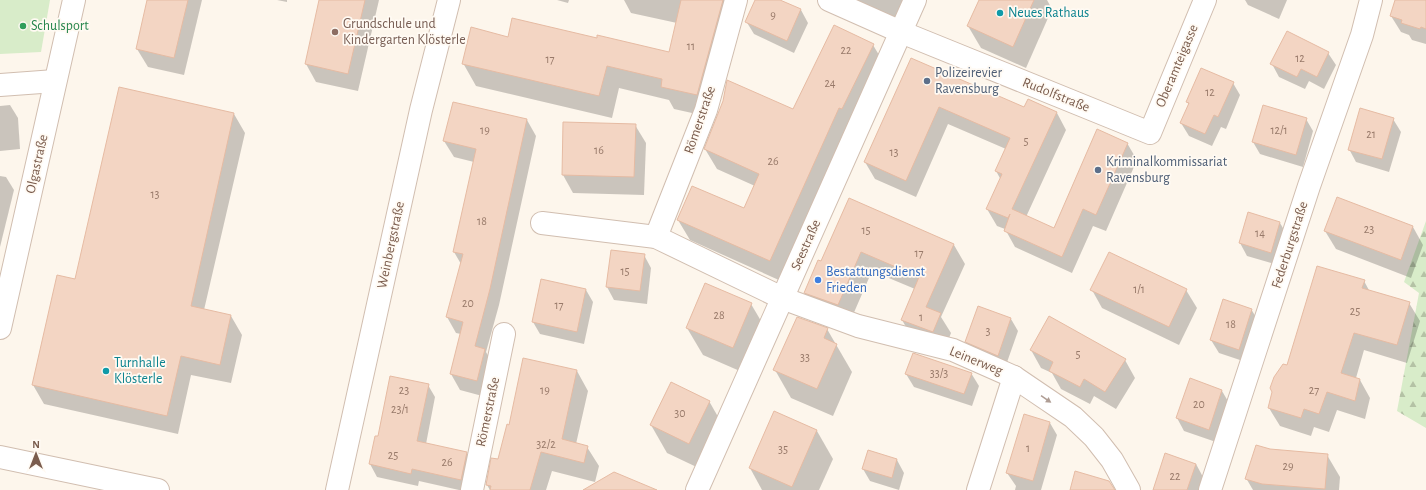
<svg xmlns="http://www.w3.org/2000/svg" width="1426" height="490" font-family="'Alegreya Sans',sans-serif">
<defs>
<pattern id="forest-firs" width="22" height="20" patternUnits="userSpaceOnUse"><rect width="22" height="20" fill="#d8ecc9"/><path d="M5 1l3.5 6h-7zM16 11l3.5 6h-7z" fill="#b4c2a5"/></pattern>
</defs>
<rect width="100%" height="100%" fill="#fdf6ec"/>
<path fill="#d8ecc9" d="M 0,0 L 50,0 L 41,52 L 0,54 Z"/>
<path fill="url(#forest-firs)" d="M 1426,221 L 1426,428 L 1397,411 L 1419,293 L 1404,282 Z"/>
<g fill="#0003">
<path d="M 148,0 L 202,0 L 184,75 L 148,67 L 137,49 Z"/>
<path d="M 277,0 L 287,0 L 287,2 Z"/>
<path d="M 320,0 L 379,0 L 358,91 L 316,82 L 306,64 Z"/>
<path d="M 557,0 L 569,0 L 568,3 Z"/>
<path d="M 624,0 L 738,0 L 710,117 L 674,109 L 669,100 L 619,88 L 612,118 L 476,86 L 463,63 L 509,38 L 597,40 L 670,54 L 677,23 L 631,13 Z"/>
<path d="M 756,0 L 778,0 L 801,10 L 808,23 L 794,53 L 754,34 L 746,21 Z"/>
<path d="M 855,0 L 907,0 L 896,21 Z"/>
<path d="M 980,0 L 1047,0 L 1052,9 L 1026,68 L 981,48 L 968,26 Z"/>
<path d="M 1245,0 L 1287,0 L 1279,19 L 1248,5 Z"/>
<path d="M 1395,0 L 1426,0 L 1426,44 L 1412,40 L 1409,35 L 1401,32 L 1391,16 Z"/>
<path d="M 873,45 L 885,65 L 781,281 L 690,240 L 678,220 L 744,210 L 755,186 L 717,169 L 705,149 L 794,110 Z"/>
<path d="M 1328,53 L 1336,65 L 1324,89 L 1309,81 L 1305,89 L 1279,77 L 1272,64 Z"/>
<path d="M 912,60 L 1025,108 L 1029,100 L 1057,113 L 1066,130 L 1026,217 L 1054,230 L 1127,143 L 1137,160 L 1106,231 L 1093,226 L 1072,273 L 1015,247 L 1005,229 L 997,226 L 987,209 L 1001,180 L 996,171 L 1006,149 L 948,124 L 916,197 L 875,179 L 865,162 Z"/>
<path d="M 1233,83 L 1240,95 L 1226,129 L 1221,127 L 1212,146 L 1189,136 L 1181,123 L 1189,105 L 1187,102 Z"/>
<path d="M 10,105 L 18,118 L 20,149 L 0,151 L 0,106 Z"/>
<path d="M 234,114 L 245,133 L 204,310 L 231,316 L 242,335 L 231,383 L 191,375 L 178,434 L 44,404 L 33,385 L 76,280 Z"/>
<path d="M 1306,119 L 1313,131 L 1303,167 L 1260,154 L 1253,142 Z"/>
<path d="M 1393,119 L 1401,132 L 1389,172 L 1356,162 L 1349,149 Z"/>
<path d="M 527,120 L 536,136 L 499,305 L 486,352 L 494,366 L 486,397 L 460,390 L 451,374 L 461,334 L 456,333 L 447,317 L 461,264 L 454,252 L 474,162 L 454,157 L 444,141 Z"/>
<path d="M 635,125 L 646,143 L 644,195 L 573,193 L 563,175 Z"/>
<path d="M 0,176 L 6,177 L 14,190 L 0,247 Z"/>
<path d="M 849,199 L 954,245 L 965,264 L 941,317 L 951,333 L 944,351 L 913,339 L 902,320 L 915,289 L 872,271 L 849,324 L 816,312 L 805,293 L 821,262 Z"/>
<path d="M 1249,213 L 1280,223 L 1287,235 L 1278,265 L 1247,256 L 1240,243 Z"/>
<path d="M 1413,227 L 1423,245 L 1411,278 L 1336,249 L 1325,231 Z"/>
<path d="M 612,251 L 644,255 L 651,268 L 647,304 L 614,300 L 607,287 Z"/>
<path d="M 1364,281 L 1370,292 L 1409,303 L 1420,321 L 1407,363 L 1364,350 L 1356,378 L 1360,380 L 1370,398 L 1365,419 L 1337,410 L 1329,432 L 1314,427 L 1311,436 L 1280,426 L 1269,408 L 1288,366 Z"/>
<path d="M 586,290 L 593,302 L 584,344 L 540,334 L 533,322 Z"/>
<path d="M 1092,290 L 1186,290 L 1197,308 L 1179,345 L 1102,308 Z"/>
<path d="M 751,304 L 767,331 L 749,375 L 703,355 L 687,328 Z"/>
<path d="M 1251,309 L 1259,322 L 1246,362 L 1219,353 L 1211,340 Z"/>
<path d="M 1011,319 L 1018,331 L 1005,368 L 974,354 L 966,342 Z"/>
<path d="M 827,329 L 852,372 L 833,416 L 791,398 L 775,370 Z"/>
<path d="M 1031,350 L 1125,360 L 1135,378 L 1116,409 L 1094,396 L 1090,404 L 1061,389 L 1052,373 L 1041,368 Z"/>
<path d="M 577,371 L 588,391 L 576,444 L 587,447 L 599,466 L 595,482 L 552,471 L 546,490 L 490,490 L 487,485 L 499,460 L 509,426 Z"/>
<path d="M 971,373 L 979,386 L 972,406 L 914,387 L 906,374 Z"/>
<path d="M 428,385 L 435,397 L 426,444 L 466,453 L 474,466 L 469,490 L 459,490 L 419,481 L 418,486 L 377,477 L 370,464 L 376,437 L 379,438 Z"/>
<path d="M 1222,391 L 1229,403 L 1216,442 L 1184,431 L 1177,418 Z"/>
<path d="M 709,401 L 725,429 L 705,471 L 667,453 L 651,425 Z"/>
<path d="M 774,412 L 817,431 L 833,459 L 819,490 L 762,490 L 750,468 Z"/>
<path d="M 1050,423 L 1057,435 L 1041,490 L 1015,490 L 1016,486 L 1007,473 Z"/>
<path d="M 1270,450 L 1327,455 L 1340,477 L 1339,490 L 1253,490 L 1246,478 Z"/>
<path d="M 868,451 L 897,460 L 904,473 L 899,490 L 870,481 L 863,469 Z"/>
<path d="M 1196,464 L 1203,477 L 1199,490 L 1155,490 Z"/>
</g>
<g fill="#f3d5c3" stroke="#e6bba3">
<path d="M 147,0 L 188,0 L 174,58 L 136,49 Z"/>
<path d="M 319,0 L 365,0 L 348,74 L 305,64 Z"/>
<path d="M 681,0 L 723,0 L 697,95 L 661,87 L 662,79 L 607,66 L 599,96 L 462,64 L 471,27 L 508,37 L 512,18 L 597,38 L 597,35 L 669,52 Z"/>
<path d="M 755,0 L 780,0 L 801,9 L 787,41 L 745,22 Z"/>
<path d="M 979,0 L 1034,0 L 1013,47 L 967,26 Z"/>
<path d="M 1395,0 L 1426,0 L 1426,29 L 1421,27 L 1420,29 L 1401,23 L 1402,20 L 1390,16 Z"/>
<path d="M 834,25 L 874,44 L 842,109 L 839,108 L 770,261 L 677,220 L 692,186 L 744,208 L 759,174 L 704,149 L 723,101 L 727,80 L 793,109 Z"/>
<path d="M 1287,31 L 1329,52 L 1317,77 L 1301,69 L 1297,77 L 1270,64 Z"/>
<path d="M 911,58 L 1024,107 L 1028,99 L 1057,112 L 1012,209 L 1054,228 L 1097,129 L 1128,143 L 1096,215 L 1083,209 L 1062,257 L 1004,231 L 1010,214 L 1008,218 L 986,209 L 1002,174 L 995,171 L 1010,138 L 939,107 L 906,181 L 864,162 Z"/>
<path d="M 1201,68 L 1234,82 L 1218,117 L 1214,115 L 1205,134 L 1180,123 L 1189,103 L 1186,102 Z"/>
<path d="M 119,87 L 234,113 L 191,306 L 231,315 L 220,365 L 181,356 L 167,416 L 32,385 L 57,275 L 75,279 Z"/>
<path d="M 453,102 L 527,119 L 490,289 L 475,346 L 485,349 L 477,381 L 450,374 L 463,322 L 446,317 L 463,254 L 453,252 L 476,149 L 443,141 Z"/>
<path d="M 1263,105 L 1307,118 L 1296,155 L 1252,142 Z"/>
<path d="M 1360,108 L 1394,118 L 1382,159 L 1348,150 Z"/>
<path d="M 563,122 L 636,124 L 634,177 L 562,175 Z"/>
<path d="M 1337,197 L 1413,226 L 1401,260 L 1324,231 Z"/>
<path d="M 849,198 L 954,244 L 926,307 L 941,313 L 933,332 L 901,320 L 919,277 L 861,252 L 838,305 L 804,293 L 818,260 L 821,261 Z"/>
<path d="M 1248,212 L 1280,222 L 1271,253 L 1239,243 Z"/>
<path d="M 611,250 L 645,254 L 640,291 L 606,287 Z"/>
<path d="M 1109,252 L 1187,289 L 1169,327 L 1090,290 Z"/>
<path d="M 1317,266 L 1365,280 L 1362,288 L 1410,302 L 1397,345 L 1354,333 L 1341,373 L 1360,379 L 1355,401 L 1327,392 L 1319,414 L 1304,409 L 1301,418 L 1268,408 L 1272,392 L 1270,388 L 1274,377 L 1283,364 L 1287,365 Z"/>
<path d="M 541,279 L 586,289 L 577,332 L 532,322 Z"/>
<path d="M 705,283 L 752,303 L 733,348 L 686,328 Z"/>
<path d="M 1223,299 L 1252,309 L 1239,350 L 1210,340 Z"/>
<path d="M 978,306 L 1011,318 L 998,356 L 965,342 Z"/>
<path d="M 1049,316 L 1126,359 L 1105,392 L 1084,379 L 1080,387 L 1049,371 L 1053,362 L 1030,350 Z"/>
<path d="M 797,317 L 828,328 L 824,338 L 837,344 L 817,389 L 773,370 Z"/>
<path d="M 913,353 L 972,373 L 964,394 L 905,374 Z"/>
<path d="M 523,358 L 577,370 L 562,439 L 588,446 L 584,463 L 541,452 L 530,490 L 490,490 L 491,486 L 486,485 L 491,458 L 498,459 L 507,424 L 509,425 Z"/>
<path d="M 390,376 L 429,384 L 417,441 L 467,452 L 461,480 L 412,469 L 411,474 L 369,464 L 375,436 L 378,436 Z"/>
<path d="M 1190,378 L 1222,390 L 1209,430 L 1176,418 Z"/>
<path d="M 671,382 L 710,401 L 689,444 L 650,425 Z"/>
<path d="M 774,411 L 817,430 L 792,487 L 749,468 Z"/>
<path d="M 1024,414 L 1050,422 L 1033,481 L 1006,473 Z"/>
<path d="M 1256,445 L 1270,449 L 1328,454 L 1325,489 L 1262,484 L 1245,479 Z"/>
<path d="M 868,450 L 897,459 L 892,478 L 862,469 Z"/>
<path d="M 1165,453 L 1196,464 L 1187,490 L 1153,490 Z"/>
<path d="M 1075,471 L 1109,481 L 1115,490 L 1070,490 Z"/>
<path d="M 614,472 L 657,490 L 583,490 Z"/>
</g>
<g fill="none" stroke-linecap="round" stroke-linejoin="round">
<defs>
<g id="street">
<path d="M 829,0 L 901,32 L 1150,133 L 1205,0"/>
<path d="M 0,85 L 55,81"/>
<path d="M 542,223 L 656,237 L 782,298 L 858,326 L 953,350 L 1014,377 L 1073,417 L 1094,437 L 1112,460 L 1129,490"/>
<path d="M 656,237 L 706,110 L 736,0"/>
<path d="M 0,328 L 74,0"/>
<path d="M 0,457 L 158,490"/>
<path d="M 337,490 L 421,110 L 449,0"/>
<path d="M 472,490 L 504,334"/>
<path d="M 697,490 L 915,0"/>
<path d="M 978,490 L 1014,377"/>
<path d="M 1210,490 L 1309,186 L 1362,35 L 1371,0"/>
</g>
</defs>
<use href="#street" stroke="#d1beb0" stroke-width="24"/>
<use href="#street" stroke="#fff" stroke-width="22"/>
</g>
<defs><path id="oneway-solid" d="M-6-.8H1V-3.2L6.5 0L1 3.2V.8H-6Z"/></defs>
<use fill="#af9d94" href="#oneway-solid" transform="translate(1046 399) rotate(34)"/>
<g fill="#0f9aa8" stroke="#fffaf3" stroke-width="1.5">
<circle cx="1000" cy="13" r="4"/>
<circle cx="106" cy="371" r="4"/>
</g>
<circle fill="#2e9e5b" stroke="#fffaf3" stroke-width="1.5" cx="23" cy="26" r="4"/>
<circle fill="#8d6e63" stroke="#fffaf3" stroke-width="1.5" cx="335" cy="32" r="4"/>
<g fill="#5c6f8a" stroke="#fffaf3" stroke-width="1.5">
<circle cx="927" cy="81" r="4"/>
<circle cx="1098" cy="170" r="4"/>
</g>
<circle fill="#3f7fe0" stroke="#fffaf3" stroke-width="1.5" cx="818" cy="280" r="4"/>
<g text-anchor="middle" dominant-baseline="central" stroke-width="3.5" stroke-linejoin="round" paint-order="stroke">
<g font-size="12" fill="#987a6a">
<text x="773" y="15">9</text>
<text x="691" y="46">11</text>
<text x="846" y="50">22</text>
<text x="1300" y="58">12</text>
<text x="550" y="59">17</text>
<text x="830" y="83">24</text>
<text x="1210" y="92">12</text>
<text x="485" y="130">19</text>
<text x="1279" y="130">12/1</text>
<text x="1371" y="134">21</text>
<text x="1026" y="141">5</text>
<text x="599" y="150">16</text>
<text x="894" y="152">13</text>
<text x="773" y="161">26</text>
<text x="155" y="194">13</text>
<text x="482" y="221">18</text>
<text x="1369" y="229">23</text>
<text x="866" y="230">15</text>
<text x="1260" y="233">14</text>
<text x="919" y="253">17</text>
<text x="625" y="271">15</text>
<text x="1139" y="289">1/1</text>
<text x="468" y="303">20</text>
<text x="559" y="305">17</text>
<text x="1355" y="311">25</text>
<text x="719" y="315">28</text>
<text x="921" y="317">1</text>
<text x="1231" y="324">18</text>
<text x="988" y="331">3</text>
<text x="1078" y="354">5</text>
<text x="805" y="357">33</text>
<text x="939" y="373">33/3</text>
<text x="404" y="390">23</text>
<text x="545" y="390">19</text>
<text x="1314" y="390">27</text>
<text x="1199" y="404">20</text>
<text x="400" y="409">23/1</text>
<text x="680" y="413">30</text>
<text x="546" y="444">32/2</text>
<text x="1028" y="448">1</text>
<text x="783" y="449">35</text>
<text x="393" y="455">25</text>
<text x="447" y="462">26</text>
<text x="1288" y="466">29</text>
<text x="1175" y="476">22</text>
</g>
<g font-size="14" fill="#0d838f" stroke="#fffaf3" text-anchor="start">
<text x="1008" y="13">Neues Rathaus</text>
<text x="114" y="363">Turnhalle<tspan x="114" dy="16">Klösterle</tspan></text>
</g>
<g font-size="14" fill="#785e54" stroke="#fffaf3" text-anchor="start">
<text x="343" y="24">Grundschule und<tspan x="343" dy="16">Kindergarten Klösterle</tspan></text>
</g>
<g font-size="14" fill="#27864d" stroke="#fffaf3" text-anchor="start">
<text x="31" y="26">Schulsport</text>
</g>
<g font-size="14" fill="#7a5c4d" stroke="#fffaf3">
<text transform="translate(1177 66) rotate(-67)">Oberamteigasse</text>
<text transform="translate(1056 95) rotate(22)">Rudolfstraße</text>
<text transform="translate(700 120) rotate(-71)">Römerstraße</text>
<text transform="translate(37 164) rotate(-77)">Olgastraße</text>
<text transform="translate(391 245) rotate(-78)">Weinbergstraße</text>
<text transform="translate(806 245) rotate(-66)">Seestraße</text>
<text transform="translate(1290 245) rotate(-72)">Federburgstraße</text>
<text transform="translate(976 361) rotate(22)">Leinerweg</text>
<text transform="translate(488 412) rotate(-78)">Römerstraße</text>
</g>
<g font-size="14" fill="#4e5e75" stroke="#fffaf3" text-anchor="start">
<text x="935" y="73">Polizeirevier<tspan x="935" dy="16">Ravensburg</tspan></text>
<text x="1106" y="162">Kriminalkommissariat<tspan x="1106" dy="16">Ravensburg</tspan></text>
</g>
<g font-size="14" fill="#366cbe" stroke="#fffaf3" text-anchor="start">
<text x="826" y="272">Bestattungsdienst<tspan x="826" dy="16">Frieden</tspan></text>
</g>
</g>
<g transform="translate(36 454)" stroke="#fffaf3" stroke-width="3" paint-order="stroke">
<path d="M0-3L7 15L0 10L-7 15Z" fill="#7a5c4d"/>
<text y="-6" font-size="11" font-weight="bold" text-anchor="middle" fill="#7a5c4d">N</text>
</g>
</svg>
